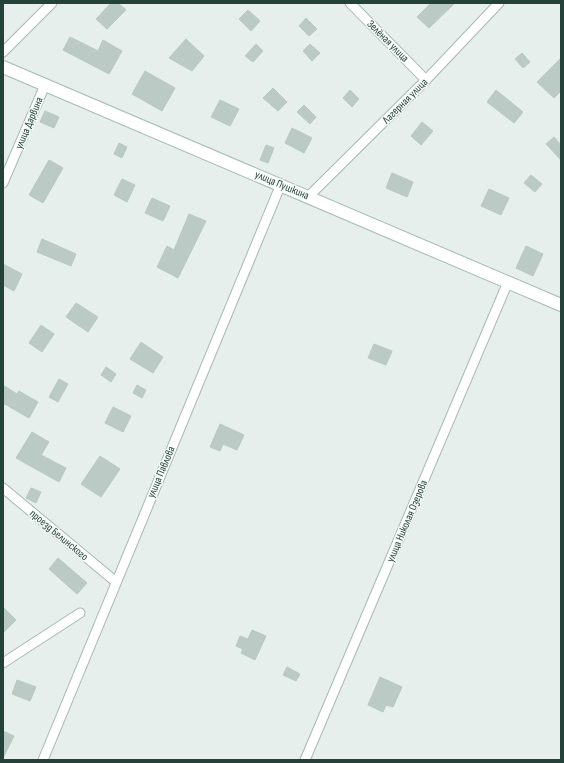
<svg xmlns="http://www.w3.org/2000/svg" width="564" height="763" font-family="'Sofia Sans Condensed',sans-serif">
<rect width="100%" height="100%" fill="#e6efeb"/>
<g fill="#bbcac4" stroke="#b8c9c2">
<path d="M 111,3 L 118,3 L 126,10 L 107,29 L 96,19 Z"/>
<path d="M 431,3 L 455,3 L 429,28 L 417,17 Z"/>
<path d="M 248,10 L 260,21 L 251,31 L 239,19 Z"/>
<path d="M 306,18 L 317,29 L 309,36 L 299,26 Z"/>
<path d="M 70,37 L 98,51 L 103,40 L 122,51 L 109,74 L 63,50 Z"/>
<path d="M 186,39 L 204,56 L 192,71 L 169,58 Z"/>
<path d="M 256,44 L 263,51 L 253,62 L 245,56 Z"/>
<path d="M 310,44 L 320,53 L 312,61 L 303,51 Z"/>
<path d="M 522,53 L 530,62 L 523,68 L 515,59 Z"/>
<path d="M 561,58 L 561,91 L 554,98 L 537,82 Z"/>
<path d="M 145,71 L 175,88 L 162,111 L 132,94 Z"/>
<path d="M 273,88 L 287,102 L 278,111 L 263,98 Z"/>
<path d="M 350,90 L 359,99 L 352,107 L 343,98 Z"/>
<path d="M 496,90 L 523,112 L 514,123 L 487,102 Z"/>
<path d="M 220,100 L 239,109 L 230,126 L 211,117 Z"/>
<path d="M 304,105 L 316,117 L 310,124 L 297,112 Z"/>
<path d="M 45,111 L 59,117 L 54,128 L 40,122 Z"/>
<path d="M 422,122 L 433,131 L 421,145 L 411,136 Z"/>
<path d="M 292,128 L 312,138 L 304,153 L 285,143 Z"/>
<path d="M 554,137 L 561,145 L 561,160 L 546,144 Z"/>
<path d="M 119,143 L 127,147 L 122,158 L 114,154 Z"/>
<path d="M 266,145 L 274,148 L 268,163 L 260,160 Z"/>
<path d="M 49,160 L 63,168 L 43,203 L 29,195 Z"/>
<path d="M 392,173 L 413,182 L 407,197 L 386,188 Z"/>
<path d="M 531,175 L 542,184 L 535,192 L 524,183 Z"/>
<path d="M 122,179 L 135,185 L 127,202 L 114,195 Z"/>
<path d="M 489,189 L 509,198 L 501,215 L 481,206 Z"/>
<path d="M 152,198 L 170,206 L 163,221 L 145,213 Z"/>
<path d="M 189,214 L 206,221 L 178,278 L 157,267 L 167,246 L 174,250 Z"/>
<path d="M 42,239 L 76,254 L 71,266 L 37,252 Z"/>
<path d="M 526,246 L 543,254 L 533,276 L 516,268 Z"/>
<path d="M 3,264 L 22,274 L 14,291 L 3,285 Z"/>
<path d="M 76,303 L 98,317 L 88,332 L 66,317 Z"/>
<path d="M 41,325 L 54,334 L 42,352 L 29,343 Z"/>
<path d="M 141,342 L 163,357 L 153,373 L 130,359 Z"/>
<path d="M 374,344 L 392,351 L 386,365 L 368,358 Z"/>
<path d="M 106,367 L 116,374 L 111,382 L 101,375 Z"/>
<path d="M 59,379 L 68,384 L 58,402 L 49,397 Z"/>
<path d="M 3,385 L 17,394 L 19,391 L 38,402 L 29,418 L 3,403 Z"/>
<path d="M 137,385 L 146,390 L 142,398 L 133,393 Z"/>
<path d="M 113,407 L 131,416 L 123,432 L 105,423 Z"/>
<path d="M 220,424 L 244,435 L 237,450 L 223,444 L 220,451 L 210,447 Z"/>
<path d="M 32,432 L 49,442 L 41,455 L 66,468 L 59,482 L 16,458 Z"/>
<path d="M 100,456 L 120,469 L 101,497 L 81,484 Z"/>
<path d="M 31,488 L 41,492 L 36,503 L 26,498 Z"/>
<path d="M 58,558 L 87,583 L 77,594 L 49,569 Z"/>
<path d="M 3,607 L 16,620 L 3,633 Z"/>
<path d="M 252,630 L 266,636 L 255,660 L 241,653 L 243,649 L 236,646 L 240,636 L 248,639 Z"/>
<path d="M 287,667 L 300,674 L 296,681 L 283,675 Z"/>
<path d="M 380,677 L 402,687 L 393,707 L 386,705 L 383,712 L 368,705 Z"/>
<path d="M 17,680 L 36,687 L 30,701 L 12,694 Z"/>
<path d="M 3,731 L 14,736 L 3,758 Z"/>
</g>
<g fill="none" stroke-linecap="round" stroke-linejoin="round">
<defs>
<g id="street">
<path d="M 350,3 L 426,80"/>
<path d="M 3,52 L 52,3"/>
<path d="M 3,183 L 45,85"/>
<path d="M 309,196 L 426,80 L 499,3"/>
<path d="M 3,488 L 116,582"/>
<path d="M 3,663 L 80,613"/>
<path d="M 43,760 L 281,184"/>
<path d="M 305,760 L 508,282"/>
</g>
<path id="secondary" d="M 3,67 L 561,305"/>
</defs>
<use href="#street" stroke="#a8b8b2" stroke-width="11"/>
<use href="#secondary" stroke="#a4bbb3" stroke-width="14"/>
<use href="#street" stroke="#fff" stroke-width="9"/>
<use href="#secondary" stroke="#fff" stroke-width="12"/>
</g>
<g text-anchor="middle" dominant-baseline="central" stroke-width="3" stroke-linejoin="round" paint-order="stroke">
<g font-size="11" fill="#24423a" stroke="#f7fbf9">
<text transform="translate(388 41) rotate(45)">Зелёная улица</text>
<text transform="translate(405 101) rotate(-45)">Лагерная улица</text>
<text transform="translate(29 123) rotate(-67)">улица Дарвина</text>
<text transform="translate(282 185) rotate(23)">улица Пушкина</text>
<text transform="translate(161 472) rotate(-67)">улица Павлова</text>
<text transform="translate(407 521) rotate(-67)">улица Николая Озерова</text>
<text transform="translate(59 535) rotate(40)">проезд Белинского</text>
</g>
</g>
<rect width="564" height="763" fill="none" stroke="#24423a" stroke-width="8"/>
</svg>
